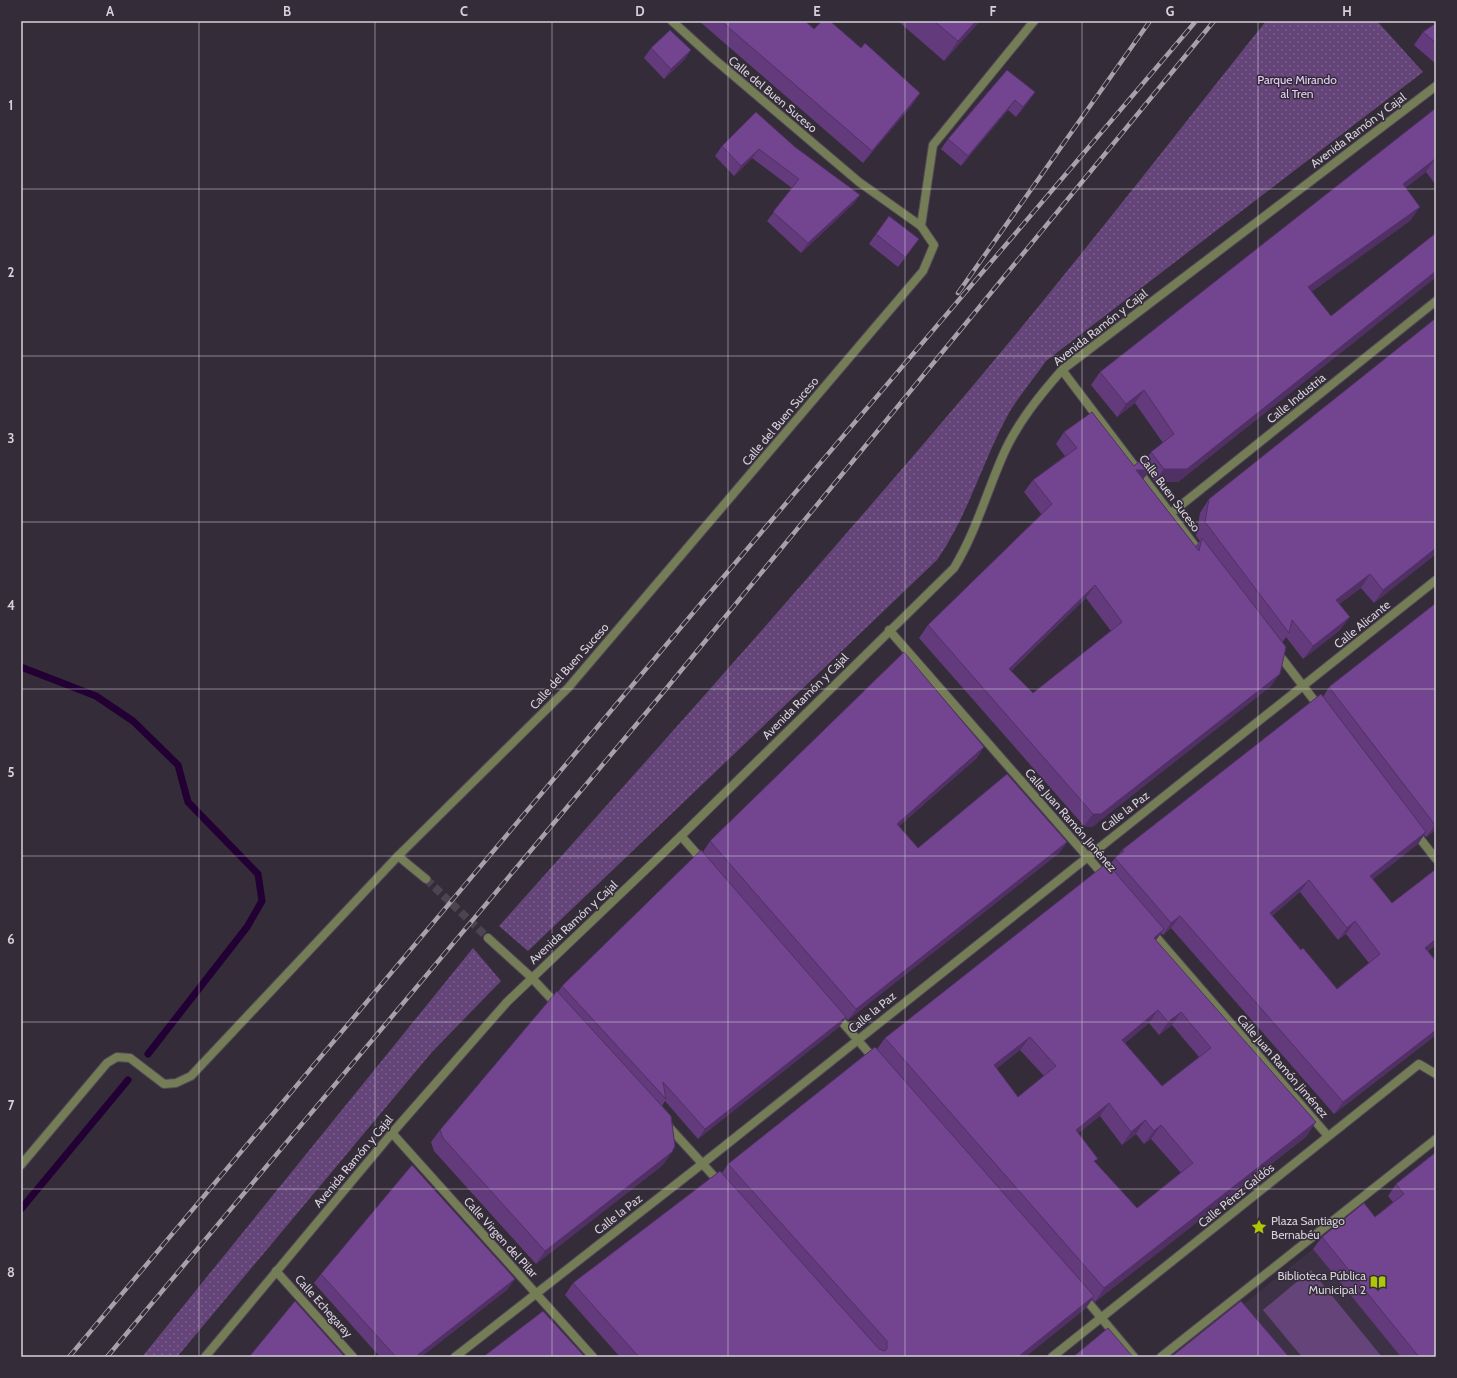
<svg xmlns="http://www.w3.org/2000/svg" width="1457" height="1378" font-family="Cabin,sans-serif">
<defs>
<pattern id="park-dots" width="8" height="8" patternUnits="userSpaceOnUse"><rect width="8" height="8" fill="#654579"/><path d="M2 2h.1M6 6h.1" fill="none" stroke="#7a5f8b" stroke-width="1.8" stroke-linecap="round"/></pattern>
</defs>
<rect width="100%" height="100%" fill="#342c39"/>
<path fill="#3d3245" d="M 1313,1249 L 1401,1357 L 1270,1357 L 1232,1313 Z"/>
<path fill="#654579" d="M 1311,1270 L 1382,1357 L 1302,1357 L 1263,1310 Z"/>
<g fill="url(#park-dots)">
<path d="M 1266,21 L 1377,21 L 1423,72 L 1046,361 C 1034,378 1021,394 1010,411 C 983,459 969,514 937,560 L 528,951 L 499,926 C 658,748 817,570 971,388 C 1072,268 1168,144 1266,21 Z"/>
<path d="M 473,948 L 501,981 L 432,1052 L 177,1357 L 142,1357 Z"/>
</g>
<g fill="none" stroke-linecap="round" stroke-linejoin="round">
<g stroke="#203" stroke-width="7">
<path d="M 21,667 L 96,696 L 133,721 L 178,765 L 188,802 L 258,874 L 262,901 L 247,927 L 148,1054"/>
<path d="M 21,1209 L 128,1080"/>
</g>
<path stroke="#4c4551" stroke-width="8" stroke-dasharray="8 4" stroke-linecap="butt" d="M 426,879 L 488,938"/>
<defs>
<g id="street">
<path d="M 921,226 L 933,145 L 1034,21"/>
<path d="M 1062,370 L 1201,554"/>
<path d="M 1170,514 L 1436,301"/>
<path d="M 889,630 L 1106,878"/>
<path d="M 1277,652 L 1320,708"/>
<path d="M 1414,831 L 1436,859"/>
<path d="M 681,836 L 704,862"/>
<path d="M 398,856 L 426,879"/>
<path d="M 1151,931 L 1328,1136"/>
<path d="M 488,938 L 531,977 L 558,1006"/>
<path d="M 836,1015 L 875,1060"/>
<path d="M 667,1125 L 721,1184"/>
<path d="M 392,1133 L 593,1357"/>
<path d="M 21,1165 L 107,1063 L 117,1057 L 130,1058 L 164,1084 L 176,1083 L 191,1076 L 398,856 L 568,688 L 923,271 L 934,245 L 921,226 L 859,182 L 714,59 L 672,21"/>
<path d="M 276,1271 L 353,1357"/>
<path d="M 1083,1296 L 1134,1357"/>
<path d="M 205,1357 L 392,1133 L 507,1002 L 681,836 L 954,568 C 976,532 987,491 1004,453 C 1018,422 1040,395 1062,370 L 1436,86"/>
<path d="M 455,1357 L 702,1164 L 1436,580"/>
<path d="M 1052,1357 L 1419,1064 L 1436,1074"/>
<path d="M 1161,1357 L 1436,1139"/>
</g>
</defs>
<use href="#street" stroke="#514a56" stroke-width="10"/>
<use href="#street" stroke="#757d57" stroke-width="8"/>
<defs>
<g id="rail">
<path d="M 958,293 L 1150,21"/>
<path d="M 69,1357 L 703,601 L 1196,21"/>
<path d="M 107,1357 L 661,695 L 1214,21"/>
</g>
</defs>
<use href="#rail" stroke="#a7a1aa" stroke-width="4.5"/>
<use href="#rail" stroke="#342c39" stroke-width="3" stroke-dasharray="9" stroke-linecap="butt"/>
</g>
<g fill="#633b7c" fill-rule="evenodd">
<path d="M 699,21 L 805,21 L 814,29 L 861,48 L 920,93 L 912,105 L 863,163 Z"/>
<path d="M 898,21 L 980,21 L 944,61 Z"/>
<path d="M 1436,23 L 1436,64 L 1414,45 L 1423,32 Z"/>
<path d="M 651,48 L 691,50 L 684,60 L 664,79 L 644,58 Z"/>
<path d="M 1007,70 L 1035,92 L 1028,102 L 1016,117 L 1008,110 L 961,166 L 941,149 L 948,139 Z"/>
<path d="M 1436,108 L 1436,185 L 1426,172 L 1405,188 L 1411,220 L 1311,292 L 1331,316 L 1434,235 L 1436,231 L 1436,277 L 1178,482 L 1155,482 L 1148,473 L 1143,479 L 1195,546 L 1200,541 L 1196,536 L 1200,513 L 1209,499 L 1436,554 L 1374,603 L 1361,588 L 1339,604 L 1340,630 L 1303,659 L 1286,637 L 1282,643 L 1271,686 L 1092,827 L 1084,826 L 919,638 L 928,625 L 1042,515 L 1024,492 L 1033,480 L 1065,456 L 1056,444 L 1064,432 L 1134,466 L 1144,462 L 1151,452 L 1163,443 L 1135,403 L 1117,417 L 1091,385 L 1100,372 ZM 1086,598 L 1111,631 L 1033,693 L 1011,671 Z"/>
<path d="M 722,146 L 795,147 L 860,195 L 853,204 L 801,253 L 767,221 L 792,188 L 752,158 L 734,176 L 715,156 Z"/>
<path d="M 876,234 L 912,249 L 898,267 L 869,244 Z"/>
<path d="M 1436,603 L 1436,830 L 1426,837 L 1424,835 L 1418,844 L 1373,879 L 1392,903 L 1436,869 L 1436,945 L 1428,951 L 1436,961 L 1436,1035 L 1334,1114 L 1171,928 L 1163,935 L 1161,933 L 1156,940 L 1307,1136 L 1095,1302 L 1093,1299 L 1086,1308 L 1025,1357 L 620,1357 L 565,1295 L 573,1283 L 722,1173 L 728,1164 L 877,1049 L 885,1038 L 1109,866 L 1115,858 L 1118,855 L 1122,850 L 1323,697 L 1329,687 ZM 1300,892 L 1338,940 L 1346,934 L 1369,963 L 1337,989 L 1301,950 L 1272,916 ZM 1149,1023 L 1159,1035 L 1172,1025 L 1199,1057 L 1162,1086 L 1125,1043 ZM 1020,1050 L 1044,1076 L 1018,1097 L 996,1069 ZM 1100,1116 L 1122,1145 L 1136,1134 L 1144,1144 L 1151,1139 L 1181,1173 L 1137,1208 L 1095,1162 L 1078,1133 Z"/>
<path d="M 977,758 L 899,826 L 918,848 L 1067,842 L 1059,853 L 848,1020 L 846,1018 L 839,1027 L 698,1139 L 665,1101 L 662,1106 L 663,1165 L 536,1264 L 434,1151 L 431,1142 L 440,1130 L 558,992 L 562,986 L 703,852 L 710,841 Z"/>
<path d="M 1436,1152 L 1436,1357 L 1401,1357 L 1313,1249 L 1322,1237 L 1375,1217 L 1393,1202 L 1388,1196 L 1396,1184 Z"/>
<path d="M 321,1274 L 508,1289 L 421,1357 L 380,1357 L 314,1283 Z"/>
</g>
<g fill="#503065">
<path d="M 976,21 L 980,21 L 944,61 L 958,41 Z"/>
<path d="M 691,50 L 684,60 L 664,79 L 671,69 Z"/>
<path d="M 1035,92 L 1028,102 L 1016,117 L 1023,107 Z"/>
<path d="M 920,93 L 912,105 L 863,163 L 872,151 Z"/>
<path d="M 1015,100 L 1008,110 L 961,166 L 968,156 Z"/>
<path d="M 759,149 L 752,158 L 734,176 L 741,166 Z"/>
<path d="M 1435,159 L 1426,172 L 1394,197 L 1403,184 Z"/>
<path d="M 860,195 L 853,204 L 801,253 L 808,243 Z"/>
<path d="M 1420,207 L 1411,220 L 1299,301 L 1308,287 Z"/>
<path d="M 919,239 L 912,249 L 898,267 L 905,257 Z"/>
<path d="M 1436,271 L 1436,277 L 1178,482 L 1155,482 L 1164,469 Z"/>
<path d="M 1144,390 L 1135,403 L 1117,417 L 1126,404 Z"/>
<path d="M 1136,470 L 1150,470 L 1141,482 Z"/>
<path d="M 1436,548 L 1436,554 L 1374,603 L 1383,590 Z"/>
<path d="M 1370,574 L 1361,588 L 1327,613 L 1336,600 Z"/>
<path d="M 1095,585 L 1086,598 L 1000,681 L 1009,669 Z"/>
<path d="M 1350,617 L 1340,630 L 1303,659 L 1313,646 Z"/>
<path d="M 1280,674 L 1271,686 L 1092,827 L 1084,826 L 1093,814 Z"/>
<path d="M 984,747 L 977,758 L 889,835 L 897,824 Z"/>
<path d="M 1436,824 L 1436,830 L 1426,837 L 1435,825 Z"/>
<path d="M 1426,832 L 1418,844 L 1362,888 L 1370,876 Z"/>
<path d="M 1067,842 L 1059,853 L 848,1020 L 856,1009 Z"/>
<path d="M 1309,880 L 1300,892 L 1261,925 L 1270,913 Z"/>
<path d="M 1180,916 L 1171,928 L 1163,935 L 1171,923 Z"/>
<path d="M 1355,921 L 1346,934 L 1338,940 L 1347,928 Z"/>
<path d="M 1164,929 L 1154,943 L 1154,938 Z"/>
<path d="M 1436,939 L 1436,945 L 1416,960 L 1425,948 Z"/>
<path d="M 1158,1010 L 1149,1023 L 1113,1053 L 1122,1040 Z"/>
<path d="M 1181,1012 L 1172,1025 L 1159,1035 L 1168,1022 Z"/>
<path d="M 846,1017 L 839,1027 L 698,1139 L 705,1129 Z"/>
<path d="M 1436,1030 L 1436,1035 L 1334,1114 L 1343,1102 Z"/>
<path d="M 1030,1037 L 1020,1050 L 984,1078 L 994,1065 Z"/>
<path d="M 1109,1103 L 1100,1116 L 1066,1143 L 1076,1130 Z"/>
<path d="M 1145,1120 L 1136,1134 L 1122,1145 L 1131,1132 Z"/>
<path d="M 1316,1122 L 1307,1136 L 1095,1302 L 1104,1288 Z"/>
<path d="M 1161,1125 L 1151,1139 L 1144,1144 L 1154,1131 Z"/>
<path d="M 672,1152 L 663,1165 L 536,1264 L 545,1251 Z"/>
<path d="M 515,1279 L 508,1289 L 421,1357 L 415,1357 Z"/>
<path d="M 1094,1296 L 1086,1308 L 1025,1357 L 1018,1357 Z"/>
</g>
<g fill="#734590" stroke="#503065" fill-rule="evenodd">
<path d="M 721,21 L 805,21 L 814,29 L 822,21 L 830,21 L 861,48 L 865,43 L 920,93 L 872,151 Z"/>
<path d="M 934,21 L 976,21 L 958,41 Z"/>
<path d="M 1436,23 L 1436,43 L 1423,32 Z"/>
<path d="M 670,30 L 691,50 L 671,69 L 651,48 Z"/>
<path d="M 1007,70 L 1035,92 L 1023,107 L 1015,100 L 968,156 L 948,139 Z"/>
<path d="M 1436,108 L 1436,160 L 1435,159 L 1403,184 L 1420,207 L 1308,287 L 1331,316 L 1436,233 L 1436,271 L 1187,469 L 1164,469 L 1151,452 L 1174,434 L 1144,390 L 1126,404 L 1100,372 Z"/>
<path d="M 756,112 L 795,147 L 860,195 L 808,243 L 773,212 L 799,179 L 759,149 L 741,166 L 722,146 Z"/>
<path d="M 889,216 L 919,239 L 905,257 L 876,234 Z"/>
<path d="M 1436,318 L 1436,548 L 1383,590 L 1370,574 L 1336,600 L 1350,617 L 1313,646 L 1292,620 L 1289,633 L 1205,522 L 1209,499 Z"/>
<path d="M 1092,412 L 1134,466 L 1142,459 L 1150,470 L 1136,470 L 1199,551 L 1202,538 L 1286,647 L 1280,674 L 1101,814 L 1093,814 L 928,625 L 1052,504 L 1033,480 L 1077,448 L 1064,432 ZM 1095,585 L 1122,622 L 1033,693 L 1009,669 Z"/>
<path d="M 1436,603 L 1436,824 L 1435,825 L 1329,687 Z"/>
<path d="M 904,652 L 984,747 L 897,824 L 918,848 L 1007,774 L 1067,842 L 856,1009 L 710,841 Z"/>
<path d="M 1321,694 L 1426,832 L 1370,876 L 1392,903 L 1436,869 L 1436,939 L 1425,948 L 1436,961 L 1436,1030 L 1343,1102 L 1180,916 L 1171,923 L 1115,858 L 1124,851 L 1122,850 ZM 1309,880 L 1347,928 L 1355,921 L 1380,954 L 1337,989 L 1303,948 L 1301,950 L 1270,913 Z"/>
<path d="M 701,850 L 846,1017 L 705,1129 L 663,1082 L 666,1099 L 562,986 Z"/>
<path d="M 1107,863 L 1164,929 L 1154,938 L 1316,1122 L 1104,1288 L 885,1038 ZM 1158,1010 L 1168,1022 L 1181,1012 L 1211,1048 L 1162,1086 L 1122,1040 ZM 1030,1037 L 1056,1066 L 1018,1097 L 994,1065 ZM 1109,1103 L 1131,1132 L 1145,1120 L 1154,1131 L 1161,1125 L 1193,1163 L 1137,1208 L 1094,1161 L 1098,1159 L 1076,1130 Z"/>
<path d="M 557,991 L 671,1116 L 675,1146 L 672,1152 L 545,1251 L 443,1138 L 440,1130 Z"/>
<path d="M 875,1047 L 1094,1296 L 1018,1357 L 639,1357 L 573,1283 L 720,1171 L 879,1349 L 884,1351 L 887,1349 L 887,1341 L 728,1164 Z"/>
<path d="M 1436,1152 L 1436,1357 L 1419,1357 L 1322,1237 L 1364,1203 L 1375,1217 L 1404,1194 L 1396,1184 Z"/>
<path d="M 412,1165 L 515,1279 L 415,1357 L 396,1357 L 321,1274 Z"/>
<path d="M 295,1301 L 345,1357 L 249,1357 Z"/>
<path d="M 1241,1301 L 1289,1357 L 1171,1357 Z"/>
<path d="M 543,1311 L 585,1357 L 483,1357 Z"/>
<path d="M 1108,1328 L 1133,1357 L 1073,1357 Z"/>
</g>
<path fill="none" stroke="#d6d1d9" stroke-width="1" stroke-opacity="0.55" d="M 199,21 L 199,1357M 375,21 L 375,1357M 552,21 L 552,1357M 728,21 L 728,1357M 905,21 L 905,1357M 1082,21 L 1082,1357M 1258,21 L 1258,1357M 21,189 L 1436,189M 21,356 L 1436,356M 21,522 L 1436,522M 21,689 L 1436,689M 21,856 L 1436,856M 21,1022 L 1436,1022M 21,1189 L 1436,1189"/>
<defs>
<symbol id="sight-bare" viewBox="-9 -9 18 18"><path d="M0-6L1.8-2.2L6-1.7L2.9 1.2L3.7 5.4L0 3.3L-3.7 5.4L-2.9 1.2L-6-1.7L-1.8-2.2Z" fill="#afc507" stroke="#342c39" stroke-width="2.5" paint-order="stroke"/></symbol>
<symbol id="library-bare" viewBox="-9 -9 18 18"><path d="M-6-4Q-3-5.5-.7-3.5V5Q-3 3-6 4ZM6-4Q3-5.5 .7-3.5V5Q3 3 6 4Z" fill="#afc507" stroke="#342c39" stroke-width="2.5" paint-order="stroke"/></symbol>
</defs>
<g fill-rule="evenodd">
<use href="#sight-bare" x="1248" y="1216" width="22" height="22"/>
<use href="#library-bare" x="1367" y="1271" width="22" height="22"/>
</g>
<g text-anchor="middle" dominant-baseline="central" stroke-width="3" stroke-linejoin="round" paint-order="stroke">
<g font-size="12" fill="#e6cef8" stroke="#342c39">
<text x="1297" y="79">Parque Mirando<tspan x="1297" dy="14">al Tren</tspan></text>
</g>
<g font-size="12" fill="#d6d1d9" stroke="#342c39">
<text transform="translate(773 94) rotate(40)">Calle del Buen Suceso</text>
<text transform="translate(1358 130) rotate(-37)">Avenida Ramón y Cajal</text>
<text transform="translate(1100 327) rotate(-38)">Avenida Ramón y Cajal</text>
<text transform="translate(1296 398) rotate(-39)">Calle Industria</text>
<text transform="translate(780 421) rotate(-50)">Calle del Buen Suceso</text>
<text transform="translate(1170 493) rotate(53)">Calle Buen Suceso</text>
<text transform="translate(1362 624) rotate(-39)">Calle Alicante</text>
<text transform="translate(569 666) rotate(-48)">Calle del Buen Suceso</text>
<text transform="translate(805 696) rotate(-45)">Avenida Ramón y Cajal</text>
<text transform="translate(1125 811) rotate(-38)">Calle la Paz</text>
<text transform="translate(1071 820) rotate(49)">Calle Juan Ramón Jiménez</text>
<text transform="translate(573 922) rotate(-43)">Avenida Ramón y Cajal</text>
<text transform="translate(872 1012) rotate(-39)">Calle la Paz</text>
<text transform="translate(1283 1066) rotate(49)">Calle Juan Ramón Jiménez</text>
<text transform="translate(353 1161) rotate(-50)">Avenida Ramón y Cajal</text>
<text transform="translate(1236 1195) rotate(-39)">Calle Pérez Galdós</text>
<text transform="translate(618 1214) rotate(-38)">Calle la Paz</text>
<text transform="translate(501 1237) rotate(48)">Calle Virgen del Pilar</text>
<text transform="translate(324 1306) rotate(48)">Calle Echegaray</text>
</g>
<g font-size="12" fill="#d6d1d9" stroke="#342c39" text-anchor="start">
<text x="1271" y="1220">Plaza Santiago<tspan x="1271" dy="14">Bernabéu</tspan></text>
<text x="1366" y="1275" text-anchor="end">Biblioteca Pública<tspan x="1366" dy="14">Municipal 2</tspan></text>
</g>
</g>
<rect width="1457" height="1378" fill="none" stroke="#342c39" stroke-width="44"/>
<rect x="22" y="22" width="1413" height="1334" fill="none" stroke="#d6d1d9" stroke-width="1.5"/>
<g font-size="13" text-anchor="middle" font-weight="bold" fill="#d6d1d9">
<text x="110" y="16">A</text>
<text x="287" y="16">B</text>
<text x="464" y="16">C</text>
<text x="640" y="16">D</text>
<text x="817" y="16">E</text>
<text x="993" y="16">F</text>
<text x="1170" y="16">G</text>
<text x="1347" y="16">H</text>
<text x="11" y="110">1</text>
<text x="11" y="277">2</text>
<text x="11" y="443">3</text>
<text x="11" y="610">4</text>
<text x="11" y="777">5</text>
<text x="11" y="944">6</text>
<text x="11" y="1110">7</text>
<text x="11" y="1277">8</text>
</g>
</svg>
